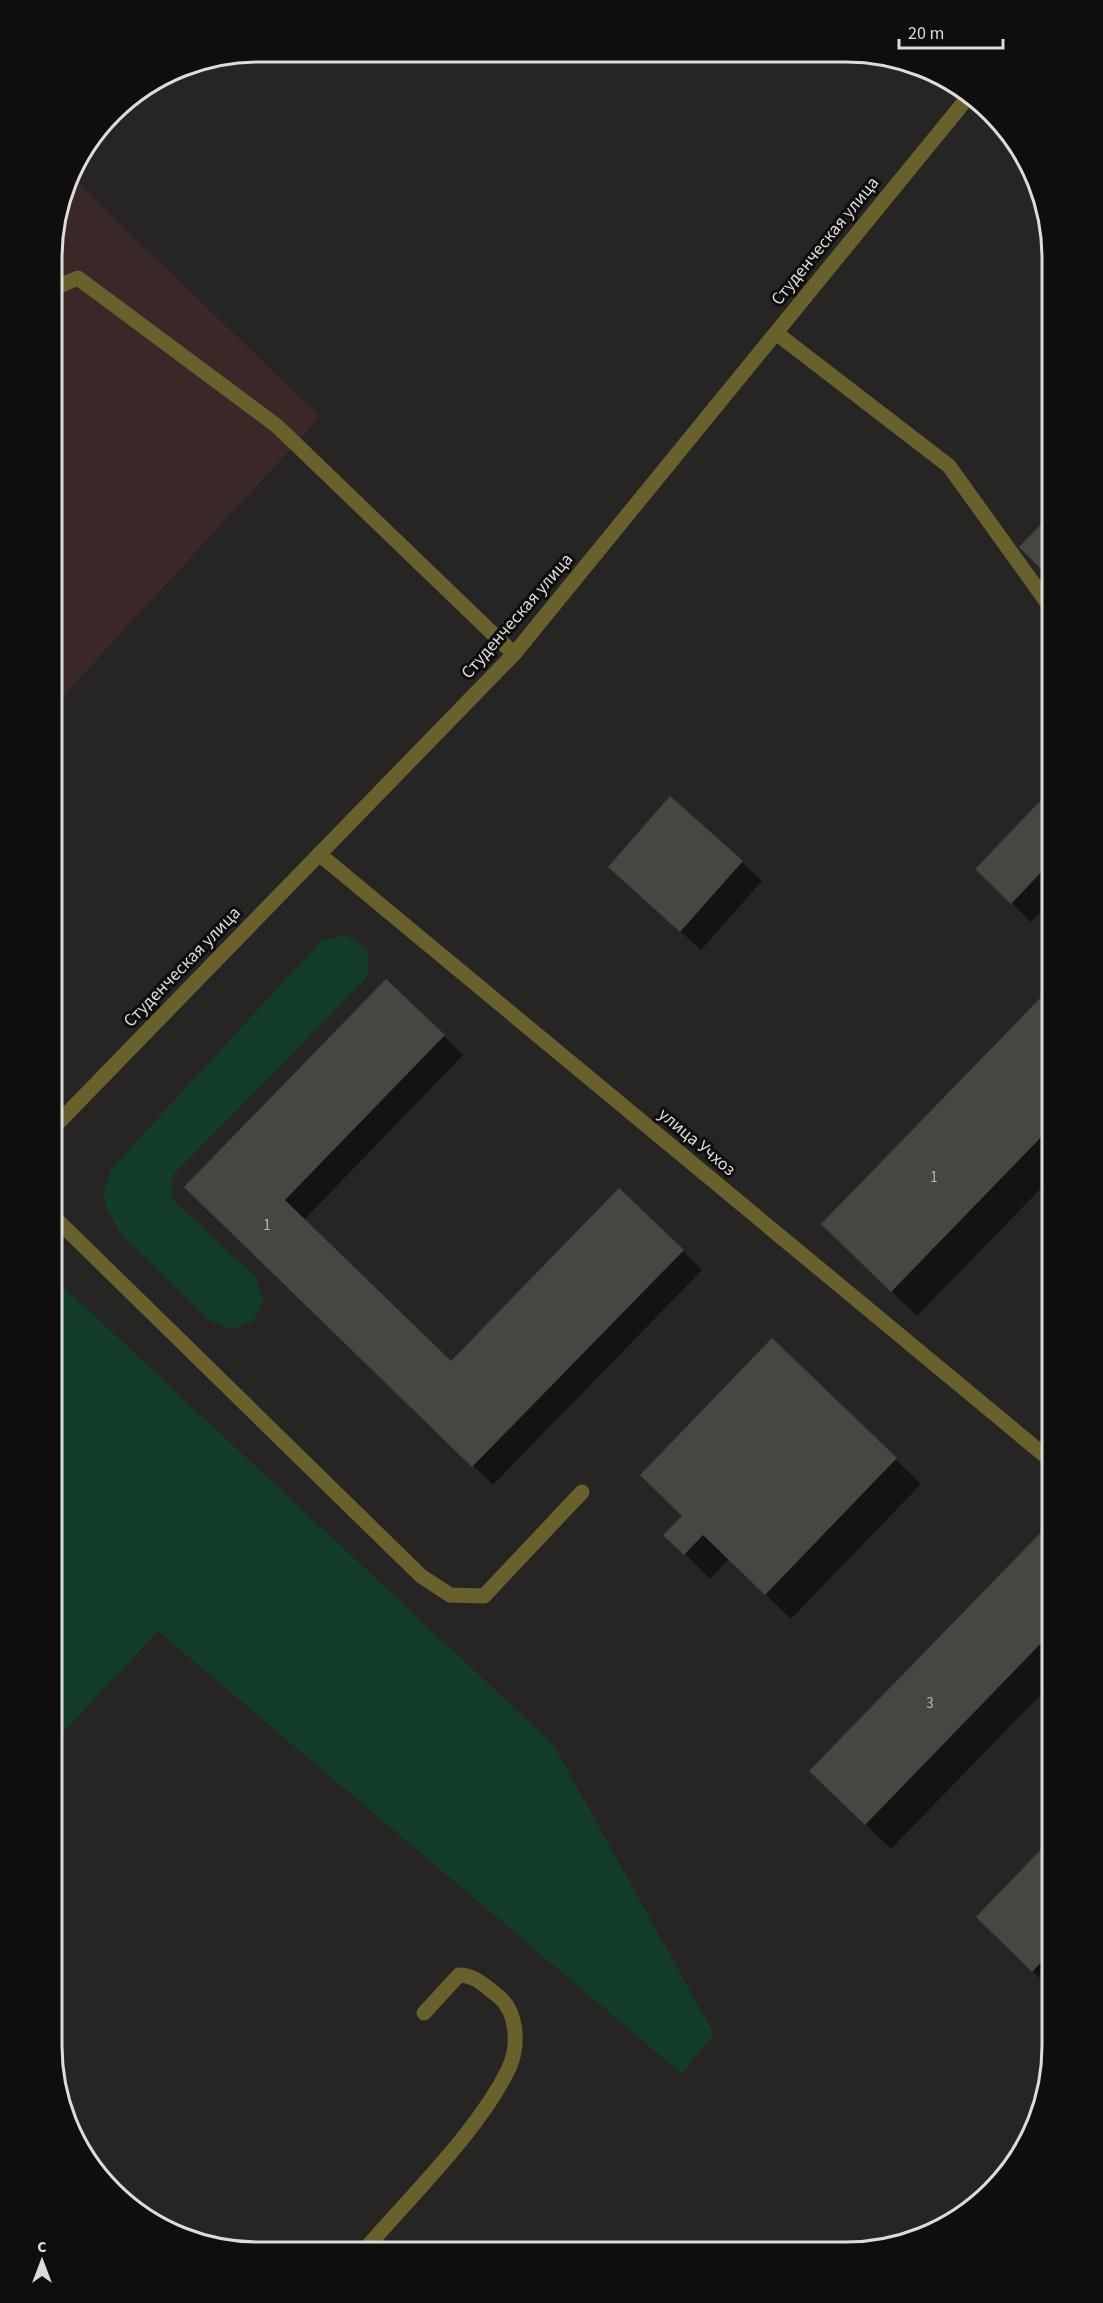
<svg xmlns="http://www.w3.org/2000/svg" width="1103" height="2303" font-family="'Source Sans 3',sans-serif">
<rect width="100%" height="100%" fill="#262523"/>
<path fill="#3a2728" d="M 70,175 L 320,417 L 53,707 L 51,244 Z"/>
<g fill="#123c27">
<path d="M 345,935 L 367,948 L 369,972 L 362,983 L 173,1175 L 172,1199 L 255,1276 L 264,1300 L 253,1321 L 231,1330 L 209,1320 L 123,1237 L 106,1207 L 104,1193 L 111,1169 L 321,941 Z"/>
<path d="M 55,1279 L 553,1744 L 714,2034 L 682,2074 L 158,1631 L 57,1739 Z"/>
</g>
<g fill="#0007">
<path d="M 51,248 L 58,255 L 52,261 Z"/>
<path d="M 1047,796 L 1047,905 L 1031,922 L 996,888 Z"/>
<path d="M 742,862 L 762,881 L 701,950 L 610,867 Z"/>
<path d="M 1048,992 L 1048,1181 L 917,1316 L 848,1249 Z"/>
<path d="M 444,1036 L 463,1055 L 304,1220 L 451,1363 L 683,1251 L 702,1270 L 493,1485 L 205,1207 Z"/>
<path d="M 772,1340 L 921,1484 L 791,1619 L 729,1559 L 710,1579 L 666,1535 L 684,1516 Z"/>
<path d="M 1050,1525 L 1050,1685 L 891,1849 L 836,1796 Z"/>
<path d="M 1051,1841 L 1051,1989 L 1003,1942 Z"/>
</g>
<g fill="#474643">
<path d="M 1046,519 L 1046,574 L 1019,547 Z"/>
<path d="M 1047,794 L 1047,866 L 1011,904 L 975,869 Z"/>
<path d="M 670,796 L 743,861 L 680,932 L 608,867 Z"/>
<path d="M 386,979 L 445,1035 L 285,1200 L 451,1361 L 619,1188 L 684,1250 L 472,1467 L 184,1187 Z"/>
<path d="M 1048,990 L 1048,1130 L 891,1292 L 821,1224 Z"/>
<path d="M 772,1338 L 897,1458 L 765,1595 L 703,1535 L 684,1555 L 663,1535 L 682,1516 L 640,1475 Z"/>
<path d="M 1050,1523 L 1050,1634 L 865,1825 L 809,1771 Z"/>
<path d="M 1051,1839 L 1051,1952 L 1032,1972 L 976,1917 Z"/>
</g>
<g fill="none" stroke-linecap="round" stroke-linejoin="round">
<g stroke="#69612c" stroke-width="15">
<path d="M 52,289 L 78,278 L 277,426 L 514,654"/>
<path d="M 776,333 L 949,466 L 1046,601"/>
<path d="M 55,1218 L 421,1576 L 450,1595 L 484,1596 L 582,1492"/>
<path d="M 367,2247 C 412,2195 480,2129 509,2068 C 519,2046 518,2012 498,1996 C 485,1986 475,1975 459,1975 L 424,2013"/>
</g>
<g stroke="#69612c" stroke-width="15">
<path d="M 319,854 L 1049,1459"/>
<path d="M 55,1126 L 514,654 L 969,96"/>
</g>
</g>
<g text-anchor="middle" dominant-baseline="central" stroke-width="6" stroke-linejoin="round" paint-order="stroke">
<g font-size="15" fill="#b8b6b4">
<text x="934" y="1177">1</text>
<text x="267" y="1225">1</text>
<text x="930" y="1703">3</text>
</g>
<g font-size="18" fill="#dddcda" stroke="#0f0e0d">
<text transform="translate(825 241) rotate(-51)">Студенческая улица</text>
<text transform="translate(517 616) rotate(-49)">Студенческая улица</text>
<text transform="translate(182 967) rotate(-46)">Студенческая улица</text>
<text transform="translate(697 1142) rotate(40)">улица Учхоз</text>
</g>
</g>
<path d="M0 0H1103V2303H0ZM258 62H846A196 196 0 0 1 1042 258V2046A196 196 0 0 1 846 2242H258A196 196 0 0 1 62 2046V258A196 196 0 0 1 258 62Z" fill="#0f0e0d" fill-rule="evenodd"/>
<path fill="none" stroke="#dddcda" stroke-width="3" d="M258 62H846A196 196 0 0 1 1042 258V2046A196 196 0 0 1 846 2242H258A196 196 0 0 1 62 2046V258A196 196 0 0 1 258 62Z"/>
<g transform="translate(42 2261)" stroke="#0f0e0d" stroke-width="4.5" paint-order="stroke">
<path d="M0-4.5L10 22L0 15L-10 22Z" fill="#dddcda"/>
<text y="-9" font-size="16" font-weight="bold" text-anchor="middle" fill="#dddcda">С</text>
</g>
<path d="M899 39v9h104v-9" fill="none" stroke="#dddcda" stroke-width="3"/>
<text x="908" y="39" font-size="18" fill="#dddcda" stroke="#0f0e0d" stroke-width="4.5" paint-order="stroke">20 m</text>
</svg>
